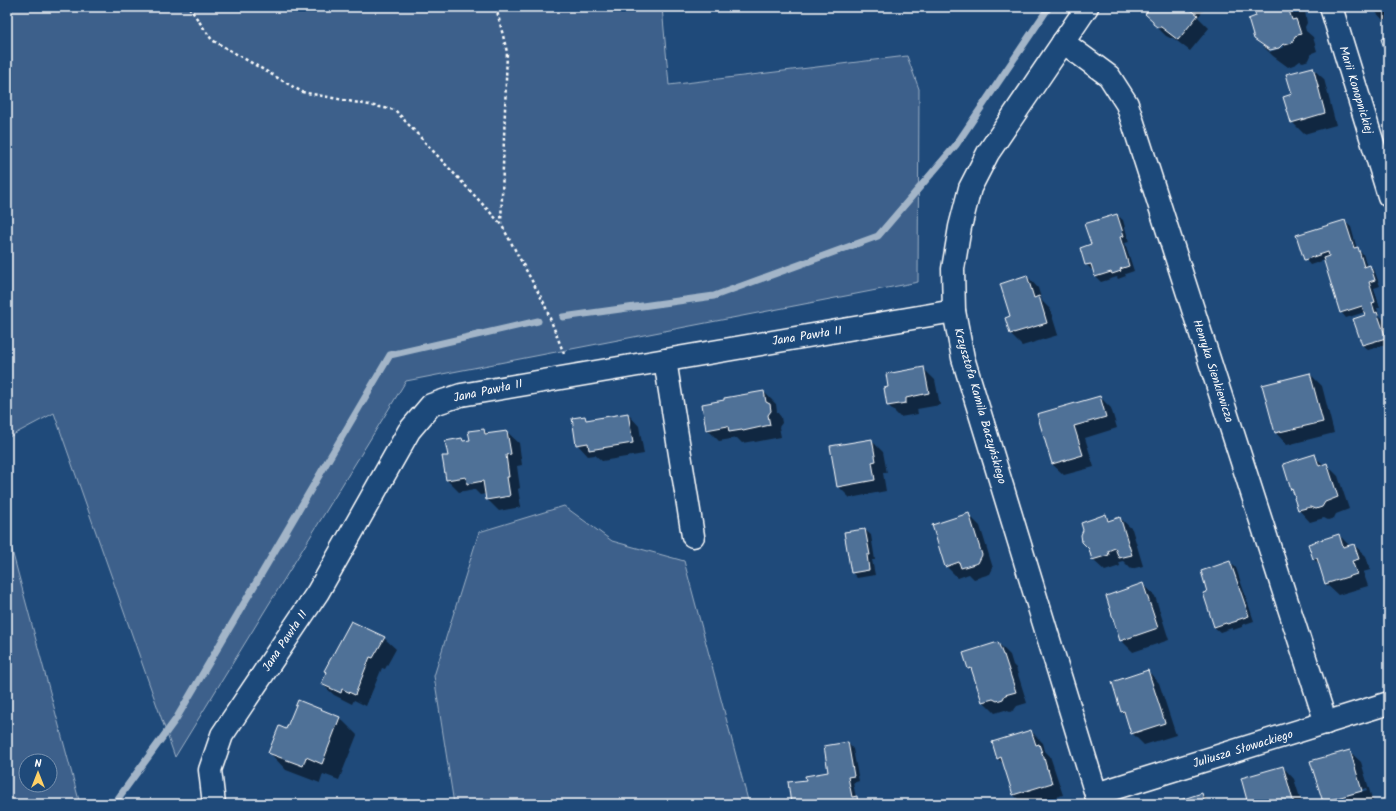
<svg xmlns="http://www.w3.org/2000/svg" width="1396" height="811" font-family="Kalam,sans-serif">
<rect width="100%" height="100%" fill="#1f4a7a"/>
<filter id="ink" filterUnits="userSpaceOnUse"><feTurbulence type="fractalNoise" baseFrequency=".025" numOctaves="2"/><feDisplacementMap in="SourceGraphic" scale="8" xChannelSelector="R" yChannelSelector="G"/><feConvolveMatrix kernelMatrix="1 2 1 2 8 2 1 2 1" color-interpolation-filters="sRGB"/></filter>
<g filter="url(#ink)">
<g fill="#3c618b" stroke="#9eb0c5" fill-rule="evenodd">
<path d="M 7,7 L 662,7 L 669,85 L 907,56 L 919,89 L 918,282 L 406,381 L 175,757 L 54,413 L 7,438 Z"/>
<path d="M 564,506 L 612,541 L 684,561 L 749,804 L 454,804 L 434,676 L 479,532 Z"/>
<path d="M 7,532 L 80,804 L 7,804 ZM 26,761 L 50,761 L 50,785 L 26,785 Z"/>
</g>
<g fill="#0007" fill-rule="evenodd">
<path d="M 1152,7 L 1206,7 L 1198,17 L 1209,28 L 1190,51 L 1173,38 L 1170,38 L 1166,36 L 1154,24 Z"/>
<path d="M 1254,7 L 1301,7 L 1305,11 L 1307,23 L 1305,27 L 1306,31 L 1313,37 L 1317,51 L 1312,53 L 1309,60 L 1303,62 L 1300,61 L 1296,64 L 1288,67 L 1273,56 L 1255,38 L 1258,17 ZM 1283,45 L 1284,47 L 1269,52 L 1269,49 Z"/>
<path d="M 1371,7 L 1389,7 L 1389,18 L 1383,20 Z"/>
<path d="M 1312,68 L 1324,79 L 1336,125 L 1304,134 L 1292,122 L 1293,94 Z"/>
<path d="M 1117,215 L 1123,220 L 1129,242 L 1125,243 L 1134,271 L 1125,274 L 1126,276 L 1118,279 L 1117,277 L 1101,282 L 1096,277 L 1093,270 L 1092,270 L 1086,264 L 1092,245 Z"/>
<path d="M 1345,222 L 1351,227 L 1357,249 L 1363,254 L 1367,267 L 1370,266 L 1375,272 L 1380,286 L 1374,288 L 1380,308 L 1377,308 L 1379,315 L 1383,319 L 1389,339 L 1389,344 L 1368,350 L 1362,345 L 1367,316 L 1365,312 L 1346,318 L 1341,312 L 1325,260 L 1310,265 L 1305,259 Z"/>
<path d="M 1027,276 L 1038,288 L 1042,301 L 1050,309 L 1058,335 L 1022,346 L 1010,334 L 1006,319 L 1011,317 Z"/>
<path d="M 923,368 L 935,380 L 940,405 L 917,409 L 918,414 L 900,417 L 888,405 Z"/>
<path d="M 1310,374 L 1322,386 L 1334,433 L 1287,445 L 1276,433 L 1263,386 Z"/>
<path d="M 764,392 L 776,404 L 777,412 L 781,417 L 782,423 L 779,427 L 781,437 L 755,442 L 754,441 L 742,443 L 737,438 L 719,441 L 707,429 Z"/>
<path d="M 1100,397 L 1111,408 L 1117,428 L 1085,438 L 1094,467 L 1064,475 L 1052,464 L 1038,414 Z"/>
<path d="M 628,414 L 639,426 L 644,454 L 602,461 L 595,455 L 588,456 L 577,444 L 584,417 L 588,421 Z"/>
<path d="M 484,430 L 489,435 L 507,432 L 519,443 L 522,465 L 517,466 L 520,488 L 518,489 L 521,507 L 499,511 L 487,499 L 486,494 L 480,495 L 474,489 L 459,492 L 447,480 L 444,457 L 449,456 L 462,439 L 464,442 L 471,441 Z"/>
<path d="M 871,440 L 883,452 L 887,473 L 883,473 L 886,491 L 850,498 L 838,486 Z"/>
<path d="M 1314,456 L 1324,465 L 1327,465 L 1338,476 L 1349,509 L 1336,514 L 1334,518 L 1328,520 L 1324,518 L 1310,522 L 1299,510 L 1294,491 L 1291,489 Z"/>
<path d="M 968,514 L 980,526 L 993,568 L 990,574 L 974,579 L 969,574 L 958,578 L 946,566 Z"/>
<path d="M 1106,516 L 1111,521 L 1120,518 L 1132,529 L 1143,566 L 1131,569 L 1123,561 L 1119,562 L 1120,566 L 1105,571 L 1093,560 Z"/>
<path d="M 865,530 L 871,535 L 875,560 L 872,560 L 875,575 L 857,578 L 852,572 Z"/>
<path d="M 1339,535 L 1350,546 L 1354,545 L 1366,556 L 1370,570 L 1363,572 L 1368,586 L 1338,595 L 1326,584 L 1320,565 L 1314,559 Z"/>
<path d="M 1230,562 L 1236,568 L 1254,621 L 1242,625 L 1242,627 L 1233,630 L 1232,628 L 1220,632 L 1214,627 L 1209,593 Z"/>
<path d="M 1143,585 L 1155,596 L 1169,640 L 1133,652 L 1121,640 Z"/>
<path d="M 384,638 L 396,649 L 385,669 L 382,668 L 366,706 L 354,700 L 352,704 L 334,695 L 322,684 L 327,673 L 325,670 Z"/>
<path d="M 998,643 L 1010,655 L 1013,665 L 1016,668 L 1027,703 L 1017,706 L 1014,710 L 1010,712 L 1005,710 L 995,713 L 983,701 L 974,673 L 969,668 Z"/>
<path d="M 1148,671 L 1159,683 L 1176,735 L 1144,745 L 1132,733 L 1127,716 L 1122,712 Z"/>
<path d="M 298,702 L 340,718 L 357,735 L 339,780 L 323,774 L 320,783 L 286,770 L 269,752 L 287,730 Z"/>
<path d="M 1031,731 L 1043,743 L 1045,751 L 1050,756 L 1063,795 L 1033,804 L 1023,804 L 1014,795 L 1005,765 L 997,758 Z"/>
<path d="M 848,743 L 853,749 L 859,781 L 853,783 L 856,797 L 863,804 L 792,804 L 807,780 L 829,773 Z"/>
<path d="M 1349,751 L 1361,762 L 1373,802 L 1366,804 L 1326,804 L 1323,801 ZM 1366,788 L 1367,790 L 1330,801 L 1330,799 Z"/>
<path d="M 1283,767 L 1294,779 L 1302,804 L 1249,804 Z"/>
<path d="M 1202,794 L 1211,804 L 1175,804 Z"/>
</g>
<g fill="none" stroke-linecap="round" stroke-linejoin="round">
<g stroke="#a3b5c8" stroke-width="7">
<path d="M 563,317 L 714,296 L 878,236 L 956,145 L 1049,7"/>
<path d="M 114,804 L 176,719 L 390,355 L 538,321"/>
</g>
</g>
<g fill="#507197" stroke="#fff">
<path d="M 1151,7 L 1187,7 L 1198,15 L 1178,40 L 1161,27 L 1157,27 L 1153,24 L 1153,21 L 1145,14 Z"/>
<path d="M 1253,7 L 1290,7 L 1289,10 L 1292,20 L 1296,19 L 1301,34 L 1295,36 L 1292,43 L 1285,45 L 1283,44 L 1279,48 L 1270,50 L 1254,39 L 1248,19 L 1256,16 Z"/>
<path d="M 1389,36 L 1389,57 L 1388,54 L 1386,54 L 1381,39 Z"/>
<path d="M 1313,67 L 1325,113 L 1291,123 L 1283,97 L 1292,94 L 1286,74 Z"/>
<path d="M 1117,214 L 1124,236 L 1120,237 L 1129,266 L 1120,269 L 1121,271 L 1112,274 L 1111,272 L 1095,277 L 1091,264 L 1085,265 L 1080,248 L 1091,244 L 1084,224 Z"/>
<path d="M 1345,220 L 1354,248 L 1358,247 L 1364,267 L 1370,265 L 1375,280 L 1369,282 L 1375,302 L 1372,303 L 1375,313 L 1377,312 L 1386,338 L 1362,345 L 1353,319 L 1365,315 L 1362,306 L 1340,313 L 1323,258 L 1329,256 L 1328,252 L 1304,260 L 1296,235 Z"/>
<path d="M 1027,275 L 1034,298 L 1039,296 L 1047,323 L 1010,334 L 1005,318 L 1010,316 L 1000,284 Z"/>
<path d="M 924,367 L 929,393 L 906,398 L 906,403 L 887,406 L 884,388 L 888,387 L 886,374 Z"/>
<path d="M 1310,373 L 1323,422 L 1275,433 L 1262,385 Z"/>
<path d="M 764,391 L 766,402 L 770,404 L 771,411 L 768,415 L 770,425 L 743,431 L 742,430 L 729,432 L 728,426 L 706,430 L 702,404 L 724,400 L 724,398 Z"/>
<path d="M 1100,396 L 1106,417 L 1074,426 L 1083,455 L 1052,464 L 1037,414 Z"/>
<path d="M 628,413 L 633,443 L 589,450 L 588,443 L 576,445 L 572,418 L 585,416 L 586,420 Z"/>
<path d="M 484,429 L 485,434 L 507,431 L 511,454 L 506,455 L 509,477 L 507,477 L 510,496 L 486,500 L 483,481 L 467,484 L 466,477 L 446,480 L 442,456 L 448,456 L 445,441 L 462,438 L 463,441 L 470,440 L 468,431 Z"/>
<path d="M 872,439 L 876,461 L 872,462 L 875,480 L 837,487 L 830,446 Z"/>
<path d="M 1315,454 L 1319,466 L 1327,463 L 1338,497 L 1325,502 L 1322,507 L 1316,509 L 1311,507 L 1298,510 L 1294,498 L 1295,497 L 1292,489 L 1291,490 L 1283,464 Z"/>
<path d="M 969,513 L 982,555 L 978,563 L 961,568 L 959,562 L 945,567 L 932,525 Z"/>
<path d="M 1106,514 L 1108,521 L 1120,517 L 1132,555 L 1119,558 L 1115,548 L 1108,551 L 1109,555 L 1092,560 L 1089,549 L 1082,542 L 1081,535 L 1083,530 L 1081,523 Z"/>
<path d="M 865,529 L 870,555 L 867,555 L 869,570 L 851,573 L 844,532 Z"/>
<path d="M 1339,534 L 1343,547 L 1354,544 L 1359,559 L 1352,561 L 1357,574 L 1325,584 L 1317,558 L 1313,559 L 1308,544 Z"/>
<path d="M 1230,561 L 1249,616 L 1237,620 L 1237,621 L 1227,624 L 1226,623 L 1214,627 L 1203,593 L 1207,592 L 1201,571 Z"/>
<path d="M 1143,583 L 1158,628 L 1120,641 L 1106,596 Z"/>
<path d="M 351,621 L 385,637 L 373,658 L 370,657 L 355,695 L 342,689 L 341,693 L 321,684 L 327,672 L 324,671 Z"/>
<path d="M 998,642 L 1003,655 L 1004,655 L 1016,692 L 1005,695 L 1003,699 L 997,701 L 993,699 L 982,702 L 971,668 L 968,669 L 963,653 Z"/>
<path d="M 1148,670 L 1165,723 L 1131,734 L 1124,711 L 1121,712 L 1112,682 Z"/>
<path d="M 298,700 L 340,717 L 322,764 L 306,757 L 303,766 L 268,753 L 279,726 L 286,729 Z"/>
<path d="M 1031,730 L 1036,745 L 1039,744 L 1043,756 L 1044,756 L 1044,758 L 1047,769 L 1049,770 L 1048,770 L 1052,783 L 1013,795 L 1001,757 L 997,759 L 992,742 Z"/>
<path d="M 848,742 L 854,776 L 848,777 L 852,797 L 857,796 L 858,804 L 791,804 L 788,782 L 806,780 L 805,776 L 828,772 L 824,746 Z"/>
<path d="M 1389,745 L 1389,759 L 1385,746 Z"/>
<path d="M 1350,750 L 1362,791 L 1323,802 L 1310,761 Z"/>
<path d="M 1283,766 L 1294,804 L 1248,804 L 1241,778 Z"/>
<path d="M 1202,793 L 1205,804 L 1174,804 L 1174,802 Z"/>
</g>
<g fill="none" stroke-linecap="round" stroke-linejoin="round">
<defs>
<g id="minor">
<path d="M 1087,7 L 988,153 L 970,188 L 960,227 L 953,269 L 954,311 L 963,358 L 1099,804"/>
<path d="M 1331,7 L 1389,196"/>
<path d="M 1063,42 L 1109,76 L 1127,104 L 1326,723"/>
<path d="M 665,360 L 693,536"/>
<path d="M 1096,794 L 1389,703"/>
<path d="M 214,804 L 210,770 L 222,735 L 318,592 L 409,431 L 431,405 L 461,395 L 954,311"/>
</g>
</defs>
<use href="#minor" stroke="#fff" stroke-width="25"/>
<g stroke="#fff" stroke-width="2.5" stroke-dasharray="3 3" stroke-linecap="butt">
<path d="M 189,7 L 212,40 L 302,92 L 395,110 L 501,224"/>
<path d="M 496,7 L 507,52 L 501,224 L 544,303 L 564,354"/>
</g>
<use href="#minor" stroke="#1f4a7a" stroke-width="22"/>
</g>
</g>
<g text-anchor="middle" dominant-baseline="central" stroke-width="3.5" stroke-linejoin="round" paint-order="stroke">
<g font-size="12" fill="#fff" stroke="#1f4a7a">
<text transform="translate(1356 90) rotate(73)">Marii Konopnickiej</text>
<text transform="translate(807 336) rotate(-9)">Jana Pawła II</text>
<text transform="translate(1213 371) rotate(72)">Henryka Sienkiewicza</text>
<text transform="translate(488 391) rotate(-12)">Jana Pawła II</text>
<text transform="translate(980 406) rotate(74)">Krzysztofa Kamila Baczyńskiego</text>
<text transform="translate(285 641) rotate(-56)">Jana Pawła II</text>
<text transform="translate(1243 749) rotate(-17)">Juliusza Słowackiego</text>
</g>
</g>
<rect width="1396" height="811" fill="none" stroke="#1f4a7a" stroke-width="24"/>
<rect x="12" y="12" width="1372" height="787" fill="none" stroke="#fff" stroke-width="1.5" filter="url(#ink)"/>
<g transform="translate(38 773)"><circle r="19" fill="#1f4a7a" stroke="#7992af"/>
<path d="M0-3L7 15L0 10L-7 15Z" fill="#ffd166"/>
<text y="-6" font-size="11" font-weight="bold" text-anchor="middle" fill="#ffffff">N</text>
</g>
</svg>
